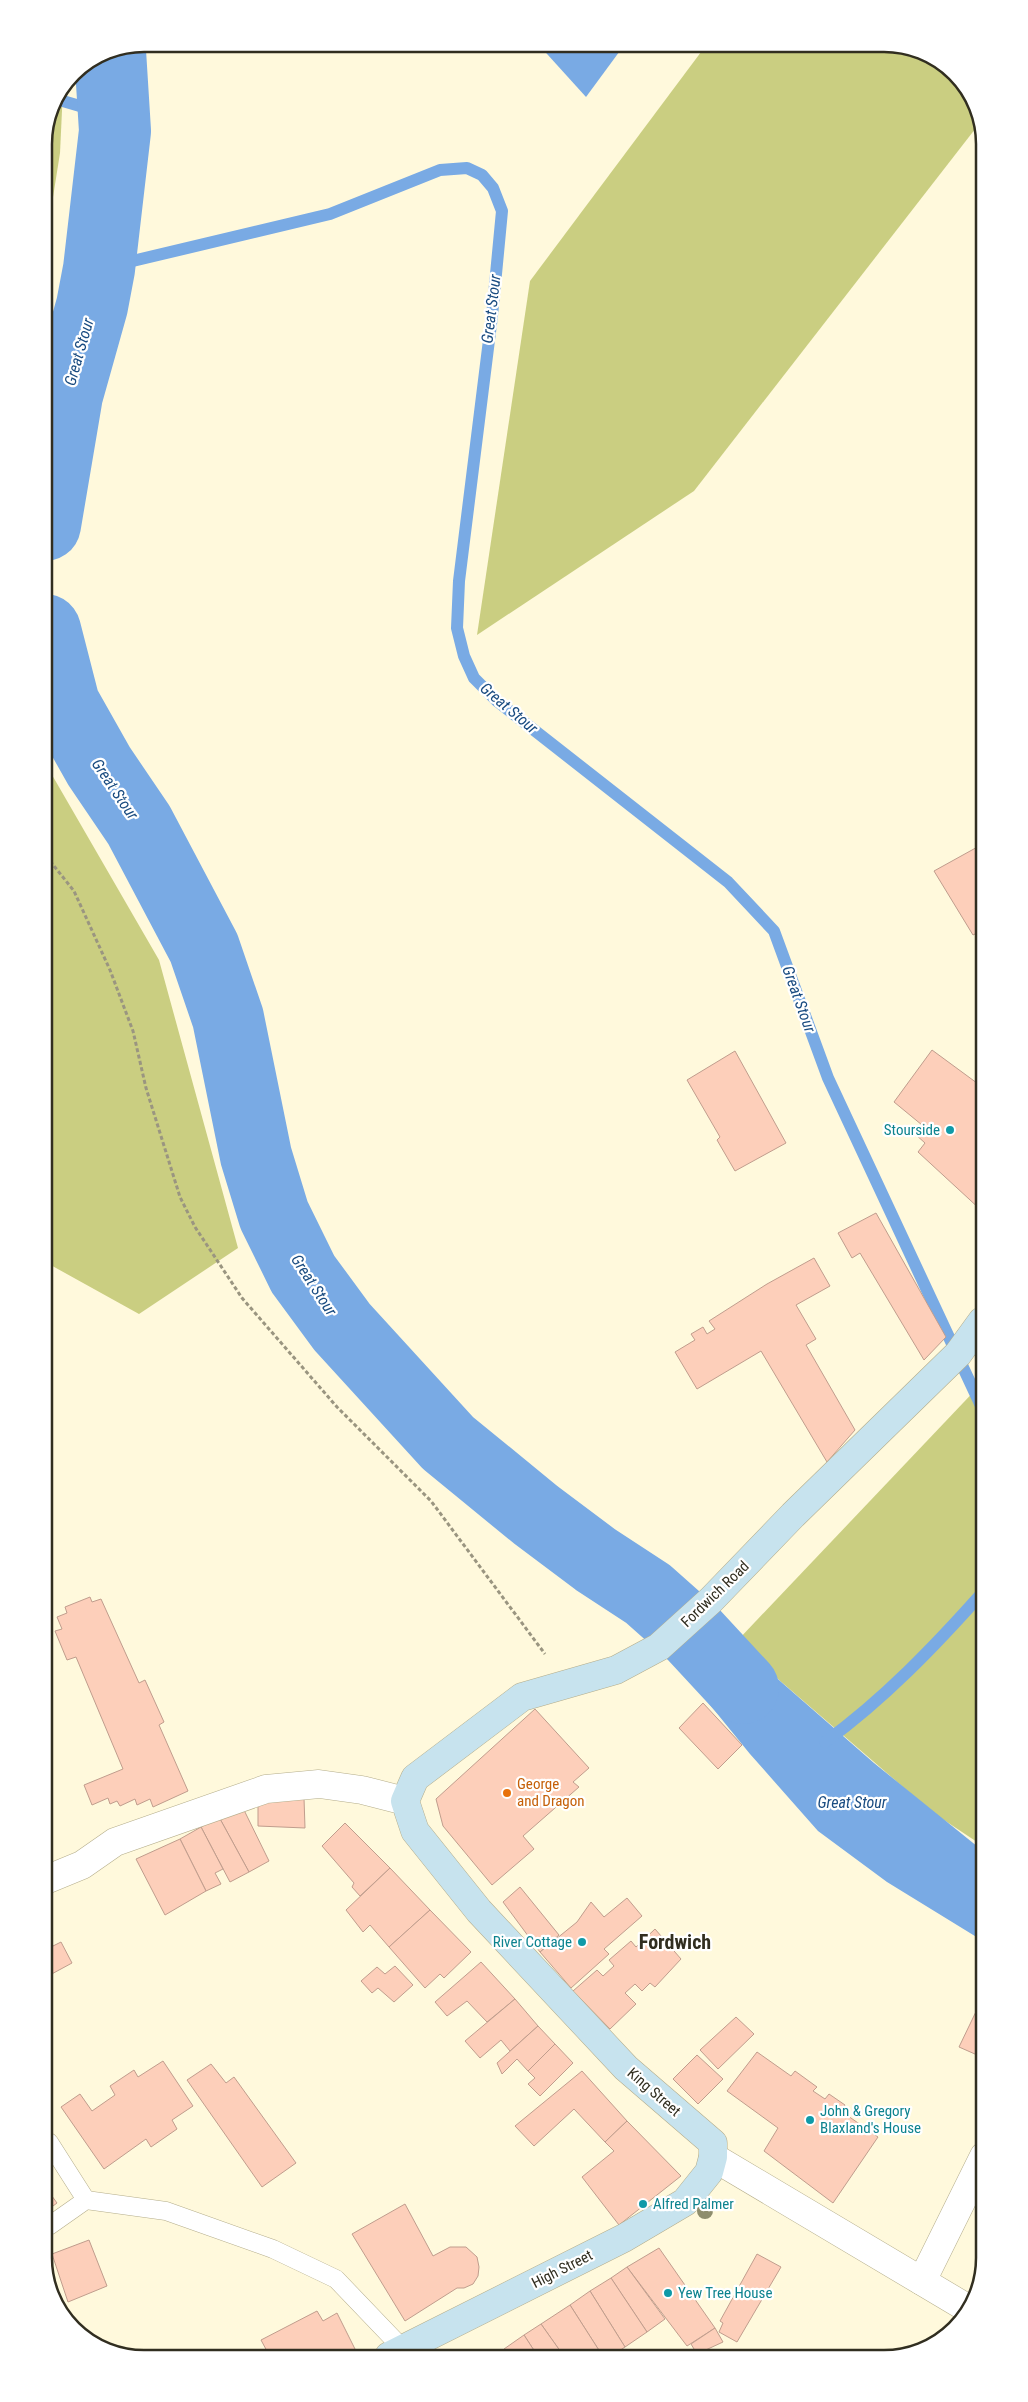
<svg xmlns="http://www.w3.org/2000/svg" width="1028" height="2402" font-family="'Roboto Condensed',sans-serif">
<rect width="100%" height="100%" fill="#fff9dc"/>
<g fill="#cace81">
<path d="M 707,44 L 890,44 L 945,65 L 979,113 L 979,124 L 694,491 L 477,635 L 530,281 Z"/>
<path d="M 63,89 L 60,153 L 44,254 L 44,138 L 52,106 Z"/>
<path d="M 45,760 L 48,768 L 159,960 L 238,1248 L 139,1314 L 47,1263 Z"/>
<path d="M 982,1383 L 983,1846 L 932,1812 L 757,1661 L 738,1640 Z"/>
</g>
<g fill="#79aae4">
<path d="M 538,44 L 625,44 L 586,97 Z"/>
<path d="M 703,1615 L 718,1619 L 757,1661 L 874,1763 L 983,1851 L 983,1941 L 887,1882 L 818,1831 L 750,1754 L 680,1668 L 673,1642 Z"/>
</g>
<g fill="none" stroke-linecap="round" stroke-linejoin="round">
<g stroke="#79aae4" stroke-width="12">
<path d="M 56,99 L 114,116"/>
<path d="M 99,269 L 330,214 L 440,170 L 467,168 L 482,175 L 493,188 L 502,211 L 492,316 L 459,581 L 457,628 L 464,656 L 474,678 L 497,701 L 728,882 L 774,931 L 828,1078 L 982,1408"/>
<path d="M 825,1742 C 883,1700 935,1646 983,1592"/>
</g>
<g stroke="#79aae4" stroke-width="72">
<path d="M 45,525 L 67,395 L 92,306 L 99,269 L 115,131 L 110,51"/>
<path d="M 45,630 L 64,704 L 99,766 L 139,825 L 204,948 L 228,1018 L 256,1156 L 274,1215 L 303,1274 L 342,1327 L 448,1443 L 536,1515 L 596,1560 L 648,1594 L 693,1634 L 743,1688"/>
</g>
</g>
<g fill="#fdcfba" stroke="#c09d8d">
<path d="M 981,845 L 981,931 L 973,935 L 934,871 Z"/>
<path d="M 932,1050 L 981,1086 L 982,1211 L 918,1152 L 925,1143 L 915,1134 L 922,1125 L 894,1102 Z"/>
<path d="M 735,1051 L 786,1143 L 735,1171 L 717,1140 L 720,1137 L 687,1080 Z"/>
<path d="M 876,1213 L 946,1337 L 924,1360 L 860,1253 L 852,1258 L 838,1233 Z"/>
<path d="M 814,1258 L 830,1286 L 796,1305 L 816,1339 L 806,1345 L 855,1430 L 827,1462 L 761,1351 L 697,1389 L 675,1352 L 695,1340 L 691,1334 L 703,1327 L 707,1334 L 715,1329 L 709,1321 L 767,1284 Z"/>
<path d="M 90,1597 L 92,1602 L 101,1599 L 139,1683 L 145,1680 L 164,1722 L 159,1725 L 188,1791 L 153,1807 L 150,1799 L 137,1805 L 135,1799 L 120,1806 L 117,1801 L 110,1804 L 108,1798 L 92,1805 L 84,1785 L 123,1769 L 76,1657 L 67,1660 L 55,1631 L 62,1629 L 57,1617 L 67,1613 L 65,1607 Z"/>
<path d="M 703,1703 L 742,1745 L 718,1769 L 679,1728 Z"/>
<path d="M 535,1709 L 589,1768 L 573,1782 L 579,1787 L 523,1836 L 534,1849 L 492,1885 L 443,1826 L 436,1799 Z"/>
<path d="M 258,1797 L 304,1798 L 305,1828 L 258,1826 Z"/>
<path d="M 242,1806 L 269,1861 L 249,1872 L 219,1817 Z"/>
<path d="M 219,1817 L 249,1872 L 230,1882 L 201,1827 Z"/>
<path d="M 345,1823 L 390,1868 L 360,1896 L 352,1887 L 354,1883 L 322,1846 Z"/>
<path d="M 201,1827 L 223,1869 L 215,1873 L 221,1884 L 206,1891 L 180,1839 Z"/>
<path d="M 180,1839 L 206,1891 L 165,1915 L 136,1859 Z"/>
<path d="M 390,1868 L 430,1910 L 389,1947 L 370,1925 L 363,1932 L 346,1910 Z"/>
<path d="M 520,1887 L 559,1935 L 540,1952 L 503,1902 Z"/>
<path d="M 627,1898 L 642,1916 L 604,1949 L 609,1954 L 571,1988 L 540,1952 L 577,1922 L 591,1902 L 604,1917 Z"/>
<path d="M 430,1910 L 471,1952 L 444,1978 L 440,1974 L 425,1988 L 389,1947 Z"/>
<path d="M 655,1929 L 681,1959 L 655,1987 L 650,1983 L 642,1991 L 635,1984 L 625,1993 L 636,2004 L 610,2029 L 573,1991 L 597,1970 L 603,1976 L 614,1966 L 609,1960 L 631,1941 L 636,1947 Z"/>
<path d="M 48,1935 L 53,1946 L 61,1942 L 72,1963 L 48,1976 Z"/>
<path d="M 481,1962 L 515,1999 L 487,2022 L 467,2001 L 447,2016 L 435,2002 Z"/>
<path d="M 395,1966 L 413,1985 L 394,2002 L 378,1988 L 372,1993 L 361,1981 L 377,1967 L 385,1974 Z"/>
<path d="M 984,1995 L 984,2058 L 959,2047 Z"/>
<path d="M 515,1999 L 538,2026 L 510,2051 L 501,2040 L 480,2058 L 465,2041 Z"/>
<path d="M 736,2017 L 754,2034 L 718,2069 L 700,2050 Z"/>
<path d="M 538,2026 L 555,2044 L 528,2071 L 517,2059 L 502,2074 L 497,2063 Z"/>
<path d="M 555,2044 L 573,2063 L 540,2096 L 528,2084 L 535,2078 L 528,2071 Z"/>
<path d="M 757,2052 L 791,2076 L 795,2071 L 817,2087 L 813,2091 L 825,2099 L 829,2094 L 845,2105 L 841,2111 L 878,2137 L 833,2203 L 764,2151 L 778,2128 L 727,2091 Z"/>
<path d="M 697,2055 L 723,2079 L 698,2104 L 673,2079 Z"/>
<path d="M 163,2061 L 193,2106 L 172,2120 L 177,2129 L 151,2147 L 146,2139 L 104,2169 L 61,2107 L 80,2094 L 92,2111 L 115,2095 L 110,2086 L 134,2070 L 138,2077 Z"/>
<path d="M 211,2064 L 226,2083 L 234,2077 L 296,2163 L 262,2187 L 187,2080 Z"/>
<path d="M 582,2071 L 627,2121 L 605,2142 L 574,2109 L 534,2146 L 515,2126 Z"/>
<path d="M 627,2121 L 681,2176 L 619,2225 L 582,2177 L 614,2151 L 605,2142 Z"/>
<path d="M 49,2192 L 57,2203 L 49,2209 Z"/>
<path d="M 405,2204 L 433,2256 L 450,2247 L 466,2247 L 477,2257 L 479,2267 L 478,2276 L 473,2284 L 464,2288 L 457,2288 L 405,2321 L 352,2234 Z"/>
<path d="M 89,2240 L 107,2286 L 68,2302 L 52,2254 Z"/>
<path d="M 659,2248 L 715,2328 L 687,2346 L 627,2267 Z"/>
<path d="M 757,2254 L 781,2267 L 737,2342 L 719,2332 L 723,2323 L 720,2321 Z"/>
<path d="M 627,2267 L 665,2319 L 647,2332 L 611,2278 Z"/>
<path d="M 611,2278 L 647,2332 L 625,2347 L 590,2291 Z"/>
<path d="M 590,2291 L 625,2347 L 613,2355 L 602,2355 L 570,2305 Z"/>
<path d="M 570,2305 L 602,2355 L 563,2355 L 541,2324 Z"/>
<path d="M 317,2311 L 323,2321 L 337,2313 L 356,2351 L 346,2357 L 262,2357 L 268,2353 L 261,2340 Z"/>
<path d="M 541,2324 L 563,2355 L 537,2355 L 524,2335 Z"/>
<path d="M 715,2328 L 723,2342 L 697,2354 L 691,2344 Z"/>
<path d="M 524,2335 L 537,2355 L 508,2356 L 504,2349 Z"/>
</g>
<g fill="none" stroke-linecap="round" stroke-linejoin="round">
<defs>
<g id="lane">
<path d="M 49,2142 L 86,2200"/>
<path d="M 49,2226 L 86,2200 L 166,2211 L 273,2249 L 336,2279 L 403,2349"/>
</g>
<g id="street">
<path d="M 48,1879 L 82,1865 L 115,1842 L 266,1789 L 319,1784 L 362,1790 L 405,1801"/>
<path d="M 713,2157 L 967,2308"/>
<path d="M 922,2281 L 984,2156"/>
</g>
<path id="secondary" d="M 389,2356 L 624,2238 L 685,2202 L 709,2172 L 713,2157 L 713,2143 L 626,2068 L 479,1911 L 415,1831 L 405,1801 L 415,1778 L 522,1697 L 616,1670 L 659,1647 L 711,1600 L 793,1515 L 958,1354 L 982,1321"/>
</defs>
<use href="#lane" stroke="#b4ad8b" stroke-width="19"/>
<use href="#street" stroke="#b4ad8b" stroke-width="29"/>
<use href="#secondary" stroke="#b4ad8b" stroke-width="29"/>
<path stroke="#9a9580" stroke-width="3" stroke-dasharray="4 2.5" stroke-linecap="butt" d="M 46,856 L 74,891 L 110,970 L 133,1031 L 146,1088 L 180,1197 L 195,1227 L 242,1298 L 337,1407 L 431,1501 L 545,1654"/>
<use href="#lane" stroke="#fff" stroke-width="18"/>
<use href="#street" stroke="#fff" stroke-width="28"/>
<use href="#secondary" stroke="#c7e3ee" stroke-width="28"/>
</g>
<circle fill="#8e8d6d" cx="705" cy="2211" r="8"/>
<g fill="#0f9aa8" stroke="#fff" stroke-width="2">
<circle cx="950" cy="1130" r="5"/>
<circle cx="582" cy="1942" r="5"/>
<circle cx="810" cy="2120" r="5"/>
<circle cx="643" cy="2204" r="5"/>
<circle cx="668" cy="2293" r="5"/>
</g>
<circle fill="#e8710a" stroke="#fff" stroke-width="2" cx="507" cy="1793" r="5"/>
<g text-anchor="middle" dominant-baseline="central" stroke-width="4.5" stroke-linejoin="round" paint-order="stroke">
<g font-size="15" fill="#0d838f" stroke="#fff" text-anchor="start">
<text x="940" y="1130" text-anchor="end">Stourside</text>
<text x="572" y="1942" text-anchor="end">River Cottage</text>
<text x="820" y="2111">John &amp; Gregory<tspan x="820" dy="17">Blaxland's House</tspan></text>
<text x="653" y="2204">Alfred Palmer</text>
<text x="678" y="2293">Yew Tree House</text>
</g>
<g font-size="15" fill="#312e20" stroke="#fff">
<text transform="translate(715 1594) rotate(-44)">Fordwich Road</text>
<text transform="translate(654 2092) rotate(41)">King Street</text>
<text transform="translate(562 2269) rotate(-27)">High Street</text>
</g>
<g font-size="15" fill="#c56008" stroke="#fff" text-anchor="start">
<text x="517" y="1784">George<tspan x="517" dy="17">and Dragon</tspan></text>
</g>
<g font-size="16" font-style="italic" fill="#1a4c81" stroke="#fff">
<text transform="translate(491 309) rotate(-83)">Great Stour</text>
<text transform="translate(79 352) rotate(-74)">Great Stour</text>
<text transform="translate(509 708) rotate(40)">Great Stour</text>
<text transform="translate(115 789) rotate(56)">Great Stour</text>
<text transform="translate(799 999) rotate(70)">Great Stour</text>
<text transform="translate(314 1285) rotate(57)">Great Stour</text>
<text x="852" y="1802">Great Stour</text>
</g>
<g font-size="20" font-weight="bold" fill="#312e20" stroke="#fff">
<text x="675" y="1942">Fordwich</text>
</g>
</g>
<path d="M0 0H1028V2402H0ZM144 52H884A92 92 0 0 1 976 144V2258A92 92 0 0 1 884 2350H144A92 92 0 0 1 52 2258V144A92 92 0 0 1 144 52Z" fill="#fff" fill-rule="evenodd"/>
<path fill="none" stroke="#312e20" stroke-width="2.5" d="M144 52H884A92 92 0 0 1 976 144V2258A92 92 0 0 1 884 2350H144A92 92 0 0 1 52 2258V144A92 92 0 0 1 144 52Z"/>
</svg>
